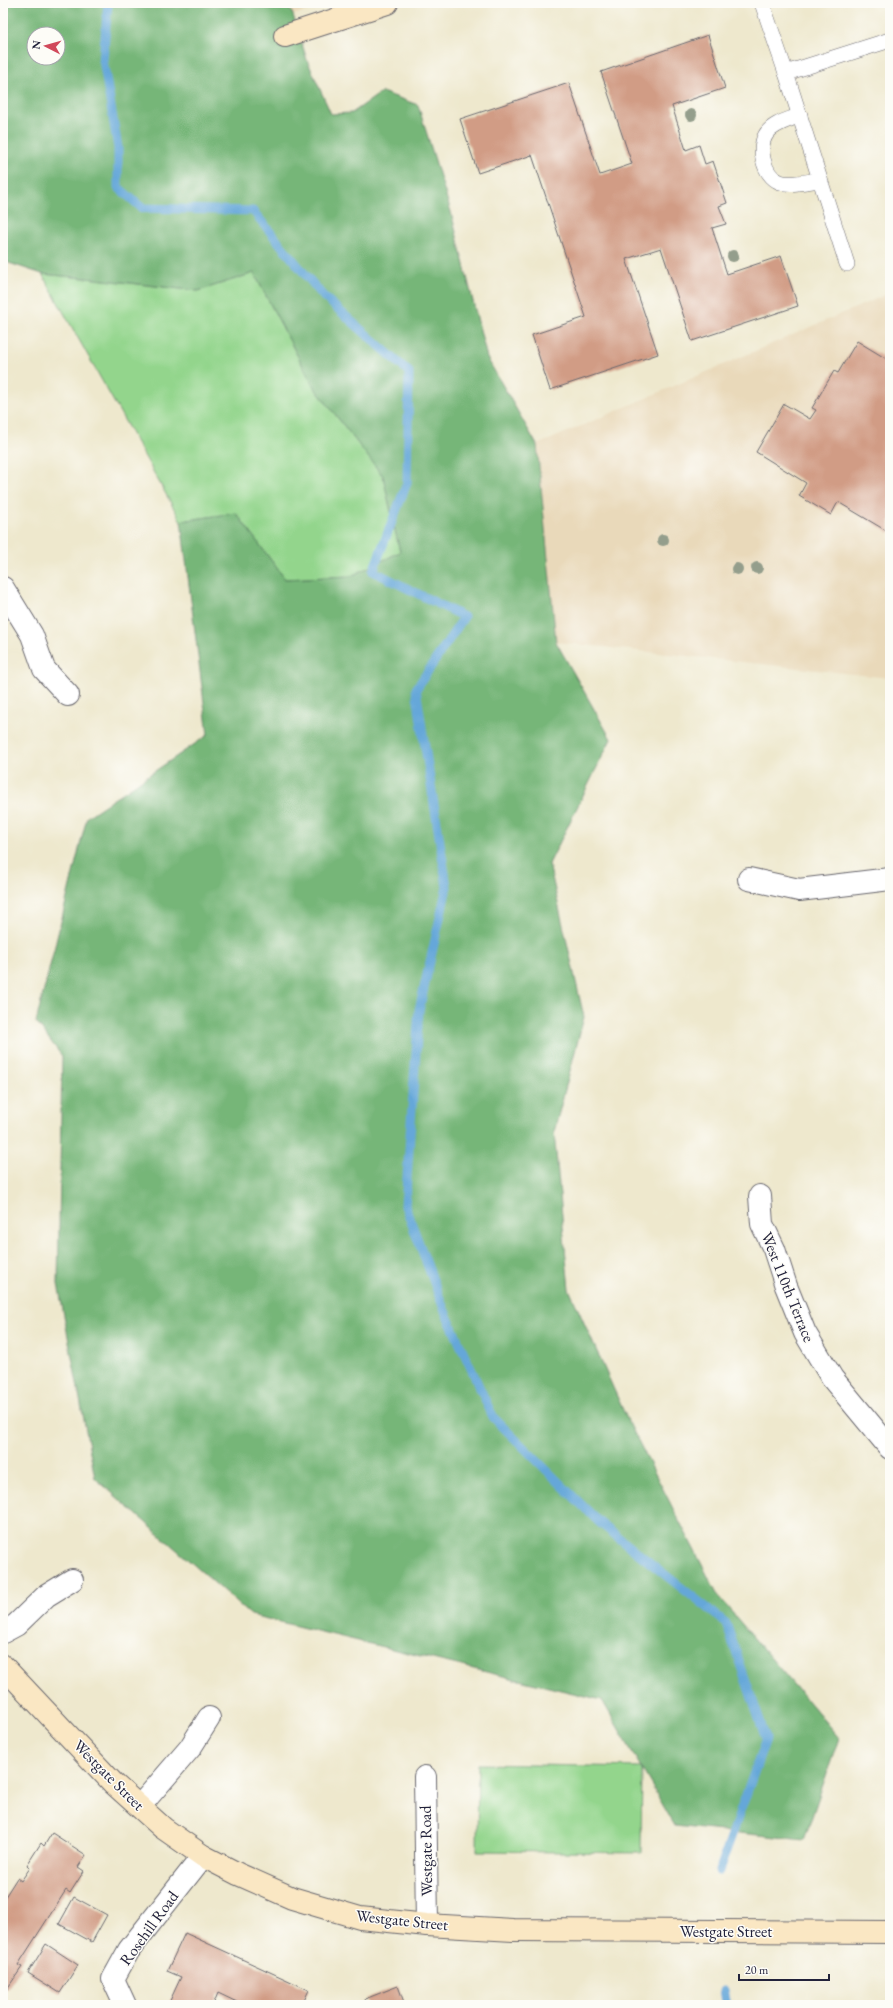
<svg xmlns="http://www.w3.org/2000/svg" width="893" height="2008" font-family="'EB Garamond',serif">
<rect width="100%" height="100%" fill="#fdfcf7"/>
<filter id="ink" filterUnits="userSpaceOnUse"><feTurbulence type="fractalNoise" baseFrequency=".025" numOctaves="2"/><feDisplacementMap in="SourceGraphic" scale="8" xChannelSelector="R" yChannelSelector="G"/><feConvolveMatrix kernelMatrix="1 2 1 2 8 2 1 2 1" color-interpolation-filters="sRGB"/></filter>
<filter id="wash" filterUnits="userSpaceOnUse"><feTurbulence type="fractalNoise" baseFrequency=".012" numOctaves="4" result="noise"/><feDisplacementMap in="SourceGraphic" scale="16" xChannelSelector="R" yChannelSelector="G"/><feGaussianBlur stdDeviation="0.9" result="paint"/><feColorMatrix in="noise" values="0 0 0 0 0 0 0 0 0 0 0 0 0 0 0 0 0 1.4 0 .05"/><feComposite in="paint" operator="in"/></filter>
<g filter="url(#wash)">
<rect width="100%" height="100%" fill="#eee8cd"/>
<g fill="#e9d9ba">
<path d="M 287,3 L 331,3 L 293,15 Z"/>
<path d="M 890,293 L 890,678 L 556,642 L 537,445 Z"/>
</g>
<g fill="#93d58c" stroke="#5a7c64">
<path d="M 254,273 L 314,387 L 383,476 L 400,552 L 351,576 L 285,579 L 236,513 L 181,521 L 42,274 L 96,279 L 198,291 Z"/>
<path d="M 478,1764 L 642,1767 L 641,1853 L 477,1851 Z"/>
</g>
<path fill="#76b678" stroke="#4c6c5a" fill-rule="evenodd" d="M 3,3 L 287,3 L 293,15 L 307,60 L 331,114 L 352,113 L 382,92 L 418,105 L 451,212 L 487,358 L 537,445 L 556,642 L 611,739 L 549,864 L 584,1017 L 554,1132 L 569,1289 L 628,1421 L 718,1596 L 839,1738 L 804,1840 L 675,1826 L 602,1700 L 251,1615 L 95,1478 L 58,1284 L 62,1056 L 36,1022 L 87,817 L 208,735 L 181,521 L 236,513 L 285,579 L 351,576 L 400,552 L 383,476 L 314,387 L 254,273 L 198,291 L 96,279 L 42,274 L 3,261 ZM 34,34 L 58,34 L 58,58 L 34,58 Z"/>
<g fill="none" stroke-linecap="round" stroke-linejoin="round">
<g stroke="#65a7d9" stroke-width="9">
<path d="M 108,3 L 103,60 L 118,148 L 118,187 L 142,208 L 253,211 L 323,296 L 409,372 L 407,483 L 373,571 L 464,617 L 416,689 L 447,887 L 419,1010 L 405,1206 L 444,1309 L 493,1417 L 600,1523 L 726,1623 L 766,1739 L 719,1871"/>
<path d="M 724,1991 L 727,2005"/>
</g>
</g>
<g id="blocks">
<g fill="#d19c85">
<path d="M 708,35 L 725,88 L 672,106 L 686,150 L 699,145 L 705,164 L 713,161 L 727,203 L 719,206 L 726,224 L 712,228 L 727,274 L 781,256 L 798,306 L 692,341 L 661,248 L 626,259 L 658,354 L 550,390 L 532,335 L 586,317 L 532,155 L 478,173 L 460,119 L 569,83 L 600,175 L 632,164 L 601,72 Z"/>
<path d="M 857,341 L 890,361 L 890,533 L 838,502 L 831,515 L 799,496 L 806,483 L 756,452 L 784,404 L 810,419 L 816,410 L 812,408 L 834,371 L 838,373 Z"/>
<path d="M 52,1833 L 86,1855 L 78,1867 L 84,1871 L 70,1893 L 66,1890 L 57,1904 L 18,1965 L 22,1967 L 7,1989 L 3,1986 L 3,1900 L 17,1878 L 21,1881 L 30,1868 L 27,1865 L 41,1843 L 44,1846 Z"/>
<path d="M 74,1897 L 107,1915 L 92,1942 L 59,1924 Z"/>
<path d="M 185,1933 L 309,1990 L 302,2005 L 243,2005 L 218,1993 L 213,2005 L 168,2005 L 181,1977 L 167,1971 Z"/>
<path d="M 46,1944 L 78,1965 L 60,1993 L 28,1973 Z"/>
<path d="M 398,1986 L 405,2005 L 368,2005 L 365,1999 Z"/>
</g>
</g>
</g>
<g filter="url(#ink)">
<use href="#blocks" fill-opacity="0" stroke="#69676e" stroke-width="1"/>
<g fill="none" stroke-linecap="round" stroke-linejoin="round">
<defs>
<g id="lane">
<path d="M 762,3 L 786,73 L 890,40"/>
<path d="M 786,73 L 847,264"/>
<path d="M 800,115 C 789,120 774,123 767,133 C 757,146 763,176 780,182 C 791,186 808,181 820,180"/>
</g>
<g id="street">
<path d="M 3,588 L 32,635 L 44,669 L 68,695"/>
<path d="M 749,879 L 799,890 L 890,879"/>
<path d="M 760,1196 L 762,1224 L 774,1249 L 786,1286 L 805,1333 L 832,1378 L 890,1448"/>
<path d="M 3,1632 L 16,1625 L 46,1596 L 72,1580"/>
<path d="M 425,1777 L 427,1925"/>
<path d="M 140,1806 L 190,1748 L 209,1718"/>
<path d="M 125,2005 L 113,1979 L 129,1950 L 203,1856"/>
</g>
<g id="secondary">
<path d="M 285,36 L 387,3"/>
<path d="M 3,1666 L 113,1783 L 163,1828 L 203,1856 L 238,1874 L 292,1898 L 360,1918 L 427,1925 L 513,1930 L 890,1932"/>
</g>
</defs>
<use href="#lane" stroke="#69676e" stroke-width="16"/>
<use href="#street" stroke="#69676e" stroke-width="24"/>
<use href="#secondary" stroke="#69676e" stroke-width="24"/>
<use href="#lane" stroke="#fff" stroke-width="15"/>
<use href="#street" stroke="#fff" stroke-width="22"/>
<use href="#secondary" stroke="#fae7c3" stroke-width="22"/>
</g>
<g fill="#949e8c">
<circle cx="691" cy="115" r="6"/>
<circle cx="733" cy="256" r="6"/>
<circle cx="663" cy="540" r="6"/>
<circle cx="757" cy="568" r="6"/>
<circle cx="737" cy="569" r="6"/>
</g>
</g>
<g text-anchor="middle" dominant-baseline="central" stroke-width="3" stroke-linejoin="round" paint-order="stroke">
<g font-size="16" fill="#22223b" stroke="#fdfcf7">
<text transform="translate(788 1287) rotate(68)">West 110th Terrace</text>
<text transform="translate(109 1775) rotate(45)">Westgate Street</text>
<text transform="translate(426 1851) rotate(-91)">Westgate Road</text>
<text transform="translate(402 1920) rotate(6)">Westgate Street</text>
<text transform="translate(149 1928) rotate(-54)">Rosehill Road</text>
<text x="726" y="1931">Westgate Street</text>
</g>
</g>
<rect width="893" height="2008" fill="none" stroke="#fdfcf7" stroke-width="16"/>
<g transform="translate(46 46) rotate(276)"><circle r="19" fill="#fdfcf7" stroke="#a5a5ac"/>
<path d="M0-3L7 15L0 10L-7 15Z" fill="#d1495b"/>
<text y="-6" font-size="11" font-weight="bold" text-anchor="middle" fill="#22223b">N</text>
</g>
<path d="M739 1974v6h90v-6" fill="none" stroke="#22223b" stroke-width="2"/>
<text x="745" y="1974" font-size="12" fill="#22223b" stroke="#fdfcf7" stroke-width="3" paint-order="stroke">20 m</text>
</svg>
